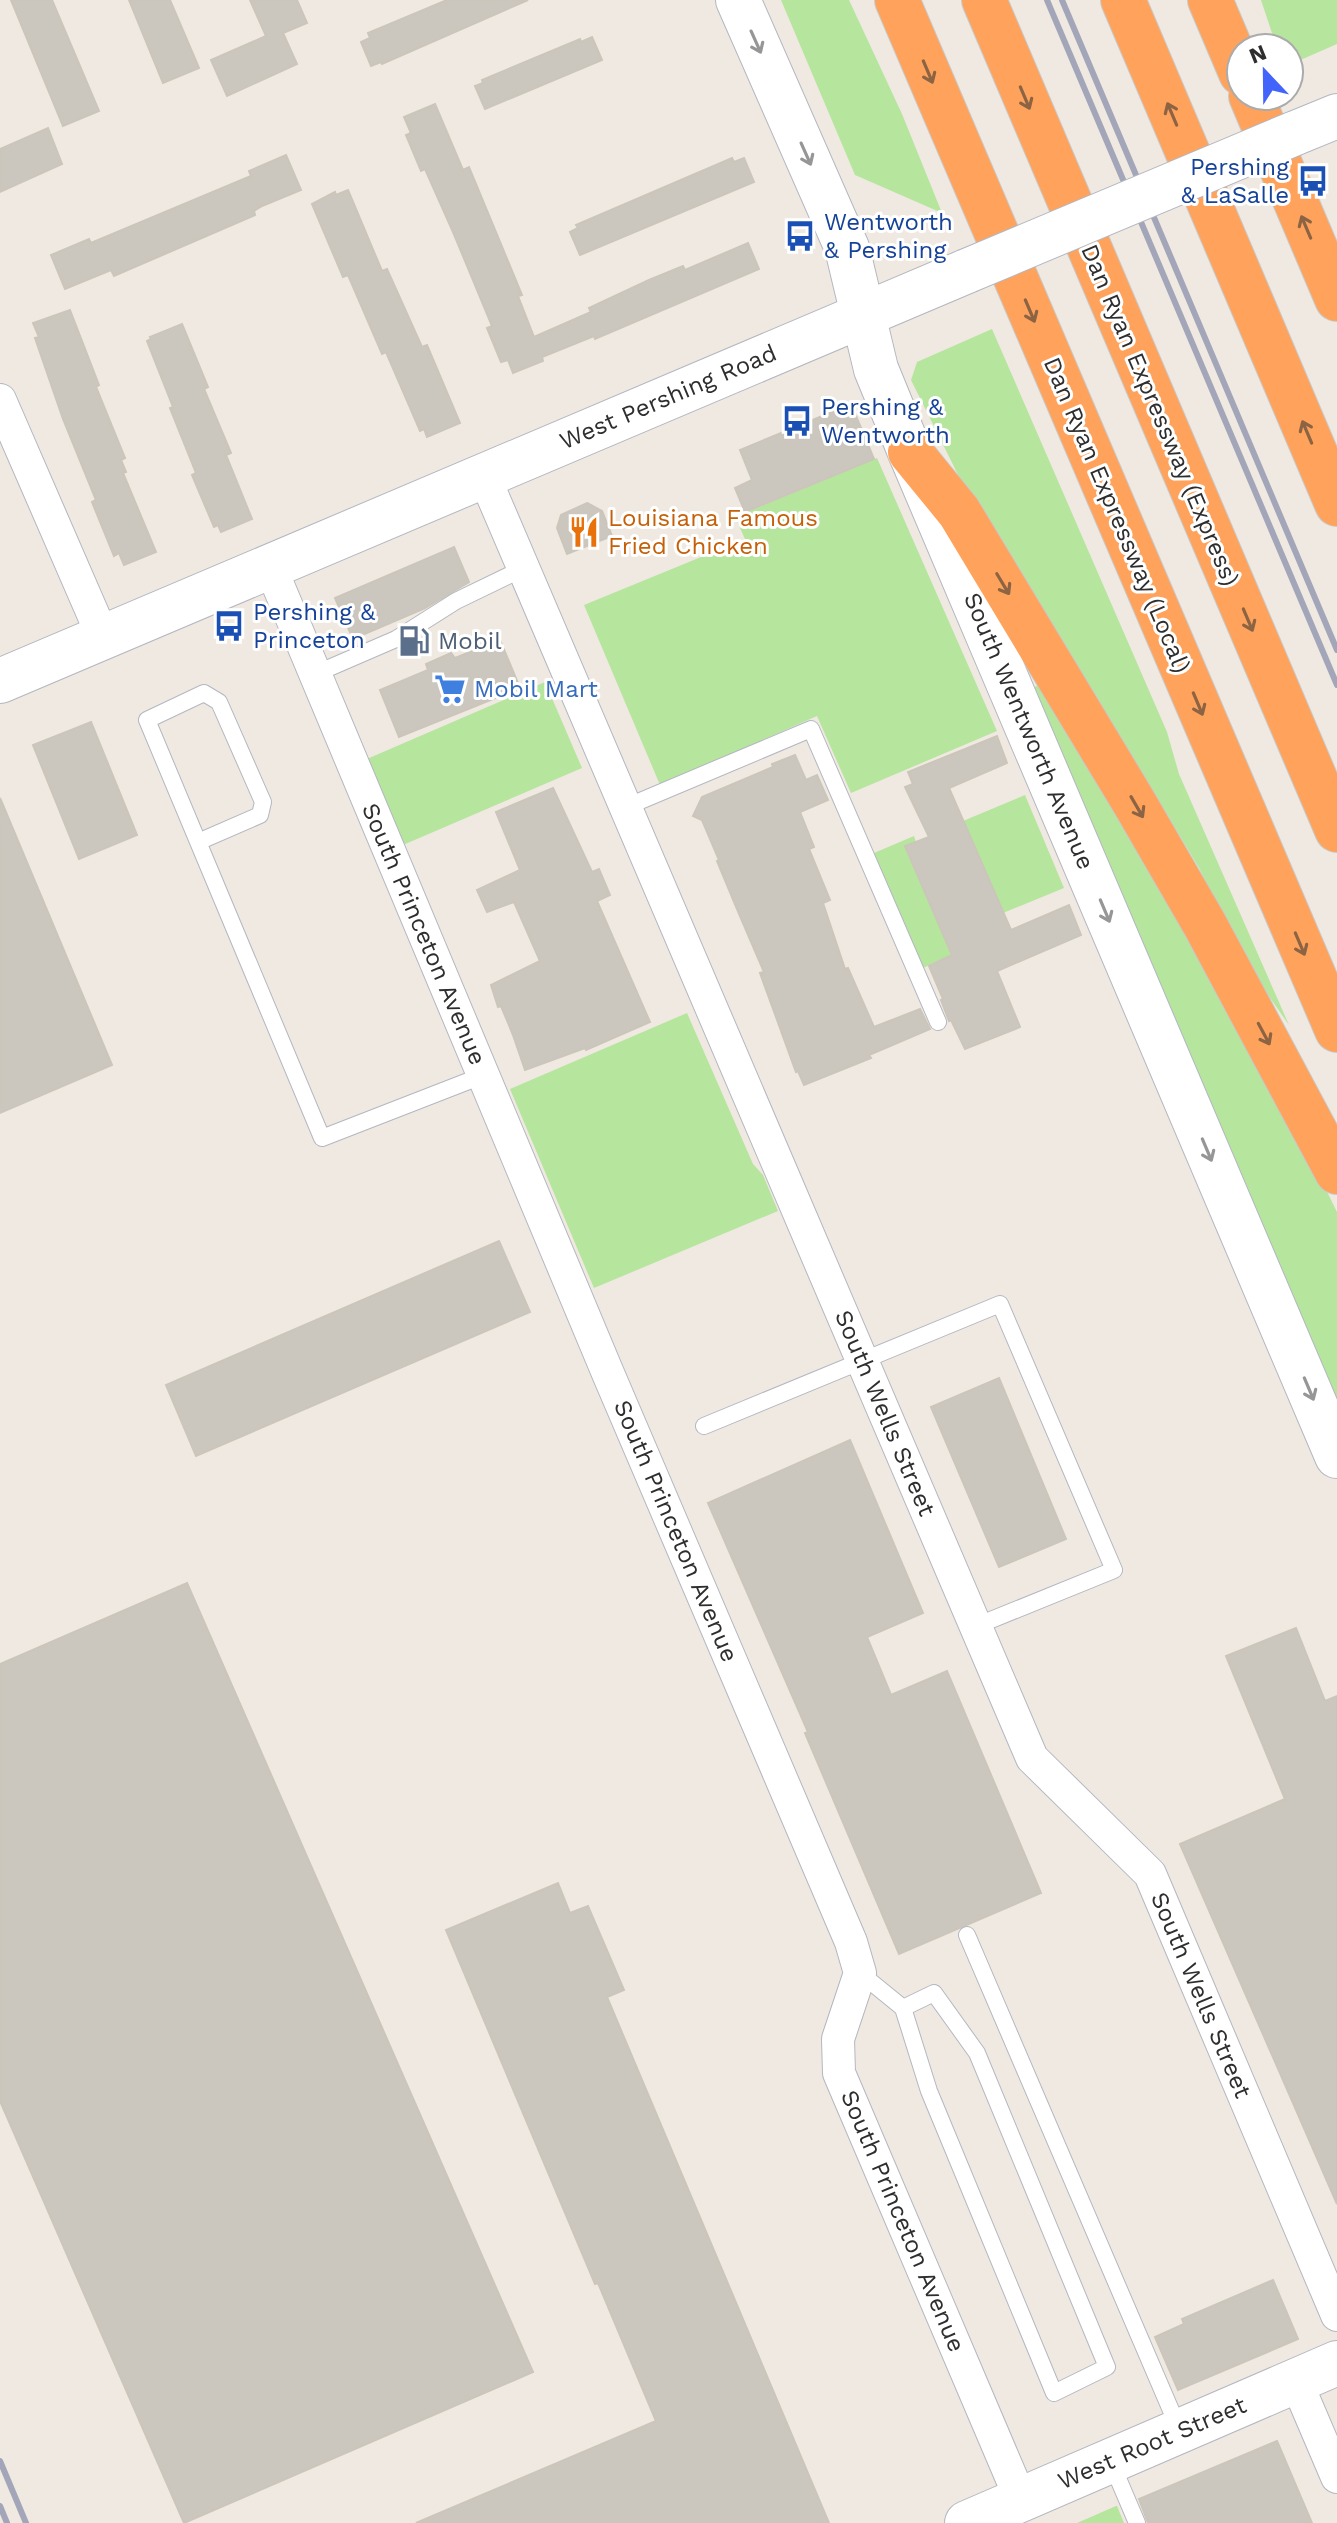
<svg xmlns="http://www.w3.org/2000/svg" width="1337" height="2523" font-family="'Work Sans',sans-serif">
<rect width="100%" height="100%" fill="#efe9e1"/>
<g fill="#b6e59e">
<path d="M 781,0 L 849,0 L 902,114 L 942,213 L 855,175 Z"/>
<path d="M 1261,0 L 1337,0 L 1337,44 L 1289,65 L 1289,48 L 1277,48 Z"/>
<path d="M 992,329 L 1167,732 L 1179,774 L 1289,1025 L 1252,972 L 1199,868 L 1138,766 L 977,513 L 911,380 L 917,362 Z"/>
<path d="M 877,458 L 997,731 L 851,793 L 817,716 L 660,785 L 584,605 L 745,539 L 735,517 Z"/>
<path d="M 545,682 L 582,768 L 389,851 L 353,765 Z"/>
<path d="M 1041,684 L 1112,800 L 1295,1127 L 1337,1212 L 1337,1402 L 1032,688 Z"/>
<path d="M 1025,795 L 1064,888 L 1003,913 L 963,821 Z"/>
<path d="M 914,836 L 952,955 L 923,968 L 874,853 Z"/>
<path d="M 687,1013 L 753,1164 L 763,1175 L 778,1211 L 594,1288 L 510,1089 Z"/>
<path d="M 1117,2506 L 1124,2523 L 1077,2523 L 1116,2506 Z"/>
</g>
<g fill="#cbc7bf" stroke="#cbc5ba" stroke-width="2">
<path d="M 11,0 L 52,0 L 99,111 L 63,126 Z"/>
<path d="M 129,0 L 170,0 L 199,68 L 163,83 Z"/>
<path d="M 250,0 L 297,0 L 307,23 L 283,33 L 297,64 L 227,96 L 211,60 L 266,36 Z"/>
<path d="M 447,0 L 528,0 L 382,64 L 381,62 L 371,66 L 361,42 L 370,38 L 368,33 Z"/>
<path d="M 592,37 L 602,60 L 485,109 L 475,86 L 483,83 L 482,80 L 580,39 L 581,42 Z"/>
<path d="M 435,104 L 463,170 L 469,167 L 522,295 L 518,296 L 534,337 L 591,312 L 589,308 L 649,280 L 683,266 L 685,270 L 748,243 L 759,269 L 595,339 L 594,336 L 542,357 L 543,361 L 513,373 L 508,360 L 501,362 L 487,328 L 492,326 L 453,232 L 425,169 L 421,171 L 406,135 L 411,133 L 404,117 Z"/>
<path d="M 48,128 L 62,164 L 0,192 L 0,149 Z"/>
<path d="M 286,155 L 301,190 L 262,206 L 254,211 L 255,215 L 114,276 L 111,270 L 65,289 L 51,255 L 89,239 L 91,243 L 251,176 L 249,171 Z"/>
<path d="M 732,158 L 734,162 L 744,158 L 754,182 L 580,255 L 570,232 L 578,228 L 576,225 Z"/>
<path d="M 348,190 L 382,271 L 387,269 L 422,347 L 427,345 L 460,423 L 427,437 L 424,429 L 420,431 L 386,352 L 382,354 L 348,275 L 343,277 L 312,204 L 335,192 L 336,195 Z"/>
<path d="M 70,310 L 99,385 L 96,387 L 125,458 L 121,460 L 126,472 L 123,473 L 156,552 L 124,565 L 119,553 L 114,556 L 92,502 L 96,500 L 63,419 L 35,338 L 39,337 L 33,323 Z"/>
<path d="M 182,324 L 208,387 L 204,389 L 231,453 L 226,455 L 252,519 L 221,532 L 218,525 L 214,527 L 192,475 L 196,473 L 170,408 L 173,407 L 147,341 L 151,339 L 150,337 Z"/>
<path d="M 851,404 L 874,459 L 745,512 L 735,488 L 752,480 L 740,450 Z"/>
<path d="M 587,503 L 602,511 L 612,536 L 567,554 L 557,528 L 561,515 Z"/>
<path d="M 454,547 L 469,582 L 425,608 L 353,639 L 335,598 Z"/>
<path d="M 500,640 L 520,688 L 399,737 L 380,690 L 428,670 L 426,664 L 451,653 L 455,658 Z"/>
<path d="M 91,722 L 137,835 L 79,859 L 33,745 Z"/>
<path d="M 997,736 L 1007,763 L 949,788 L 1011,930 L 1069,905 L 1081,935 L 997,971 L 1020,1027 L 965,1049 L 951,1020 L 949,1021 L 941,1000 L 943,999 L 929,966 L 952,955 L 905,846 L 929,837 L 905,787 L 913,784 L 908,772 Z"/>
<path d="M 795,755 L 806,780 L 817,775 L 828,800 L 800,812 L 814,847 L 809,849 L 830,900 L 823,903 L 845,969 L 848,968 L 874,1027 L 920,1009 L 930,1029 L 869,1055 L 871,1058 L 804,1085 L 798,1071 L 796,1072 L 760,973 L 764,972 L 737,909 L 717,861 L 719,860 L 702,820 L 693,816 L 702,797 L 773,767 L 772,764 Z"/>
<path d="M 553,788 L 592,872 L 599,869 L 610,895 L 597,901 L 650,1022 L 586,1050 L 585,1048 L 525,1070 L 513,1035 L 501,1006 L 498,1007 L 491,985 L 540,961 L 514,902 L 487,912 L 477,890 L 520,870 L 496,812 Z"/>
<path d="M 0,798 L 112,1065 L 0,1113 Z"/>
<path d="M 499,1241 L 530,1312 L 196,1456 L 166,1385 Z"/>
<path d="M 999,1378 L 1066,1539 L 999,1567 L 931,1407 Z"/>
<path d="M 850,1440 L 923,1613 L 867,1637 L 891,1695 L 947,1671 L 1041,1893 L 899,1954 L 805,1733 L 808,1732 L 708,1503 Z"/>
<path d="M 187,1583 L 533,2372 L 184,2523 L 0,2101 L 0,1664 Z"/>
<path d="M 1296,1628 L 1325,1701 L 1337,1696 L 1337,2204 L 1180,1844 L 1285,1799 L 1226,1656 Z"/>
<path d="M 558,1883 L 570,1913 L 588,1906 L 624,1990 L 607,1997 L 829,2523 L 416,2523 L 656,2421 L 598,2283 L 595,2284 L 446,1930 Z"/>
<path d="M 1273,2280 L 1298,2339 L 1178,2390 L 1155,2337 L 1184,2324 L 1182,2319 Z"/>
<path d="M 1277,2441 L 1312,2523 L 1148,2523 L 1139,2499 Z"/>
</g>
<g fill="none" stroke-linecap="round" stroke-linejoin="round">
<defs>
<g id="lane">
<path d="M 315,674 L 396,639 L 456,601 L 524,568"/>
<path d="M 626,807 L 811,729 L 938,1022"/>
<path d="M 198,842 L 260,815 L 263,802 L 219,702 L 204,693 L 147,720 L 322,1138 L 484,1075"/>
<path d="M 704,1426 L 1000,1304 L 1114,1570 L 976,1626"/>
<path d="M 967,1935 L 1179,2429"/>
<path d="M 860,1973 L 903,2008 L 929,2091 L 1054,2393 L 1107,2367 L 977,2053 L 934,1993 L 903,2008"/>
<path d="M 1111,2462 L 1137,2523"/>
</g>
<g id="street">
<path d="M 0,400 L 103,637"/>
<path d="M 484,476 L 1032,1758 L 1150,1874 L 1337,2315"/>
<path d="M 270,566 L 607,1371 L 851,1942 L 860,1973 L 838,2039 L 839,2073 L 1021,2500"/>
<path d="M 1296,2381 L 1337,2477"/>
</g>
<g id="secondary">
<path d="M 738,0 L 847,248 L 876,369 L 910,452 L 1337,1456"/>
<path d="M 1293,134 L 1337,116"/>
<path d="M 0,681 L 967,271"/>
<path d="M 967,2523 L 1337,2363"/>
</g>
<g id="highway">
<path d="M 897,0 L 1337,1030"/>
<path d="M 984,0 L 1337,830"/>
<path d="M 1123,0 L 1337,504"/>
<path d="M 1210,0 L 1241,73"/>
<path d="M 1251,96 L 1337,299"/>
<path d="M 910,452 L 959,512 L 1135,804 L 1205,925 L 1337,1172"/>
</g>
</defs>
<use href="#lane" stroke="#b4b7c1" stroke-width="18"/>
<use href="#street" stroke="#b4b7c1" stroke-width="34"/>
<use href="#secondary" stroke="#b4b7c1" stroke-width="46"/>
<use href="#highway" stroke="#c9c9c9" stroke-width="46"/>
<use href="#lane" stroke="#fff" stroke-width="16"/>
<use href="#street" stroke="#fff" stroke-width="32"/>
<use href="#secondary" stroke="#fff" stroke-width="44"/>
<use href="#highway" stroke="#ffa35c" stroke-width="44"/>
<g stroke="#a3a6b8" stroke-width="6">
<path d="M 1047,0 L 1337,685"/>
<path d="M 1062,0 L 1337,650"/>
<path d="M 0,2461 L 26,2523"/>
<path d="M 0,2506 L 7,2523"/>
</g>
<defs>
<path id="secondary-bridge" d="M 967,271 L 1293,134"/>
</defs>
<use href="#secondary-bridge" stroke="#b4b7c1" stroke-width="46" stroke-linecap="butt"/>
<use href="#secondary-bridge" stroke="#fff" stroke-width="44"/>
</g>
<defs><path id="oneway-shaft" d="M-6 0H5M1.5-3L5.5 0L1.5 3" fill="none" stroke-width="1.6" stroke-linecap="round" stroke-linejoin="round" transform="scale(2)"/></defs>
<g stroke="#969696">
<use href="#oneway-shaft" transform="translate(756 42) rotate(66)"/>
<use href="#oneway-shaft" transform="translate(806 154) rotate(66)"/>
<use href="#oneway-shaft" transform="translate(1105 911) rotate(67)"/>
<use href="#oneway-shaft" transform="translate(1207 1150) rotate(67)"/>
<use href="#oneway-shaft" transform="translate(1309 1389) rotate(67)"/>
</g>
<g stroke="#8c6343">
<use href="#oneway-shaft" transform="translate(928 72) rotate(67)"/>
<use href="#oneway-shaft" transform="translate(1025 98) rotate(67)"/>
<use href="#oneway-shaft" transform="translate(1172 114) rotate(-113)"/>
<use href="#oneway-shaft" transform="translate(1306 227) rotate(-113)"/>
<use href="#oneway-shaft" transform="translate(1030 311) rotate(67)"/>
<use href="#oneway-shaft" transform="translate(1307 432) rotate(-113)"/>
<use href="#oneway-shaft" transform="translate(1003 584) rotate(59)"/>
<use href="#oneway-shaft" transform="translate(1248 620) rotate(67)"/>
<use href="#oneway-shaft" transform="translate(1198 704) rotate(67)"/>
<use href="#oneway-shaft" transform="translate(1137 807) rotate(60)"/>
<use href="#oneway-shaft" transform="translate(1300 944) rotate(67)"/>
<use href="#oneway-shaft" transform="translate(1264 1034) rotate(62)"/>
</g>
<defs>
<symbol id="bus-bare" viewBox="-9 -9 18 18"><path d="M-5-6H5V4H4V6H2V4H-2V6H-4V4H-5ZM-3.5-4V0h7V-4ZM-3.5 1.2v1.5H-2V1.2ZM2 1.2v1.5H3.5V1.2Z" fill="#1a4fb4" stroke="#fff" stroke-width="2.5" paint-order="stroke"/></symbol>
<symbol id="restaurant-bare" viewBox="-9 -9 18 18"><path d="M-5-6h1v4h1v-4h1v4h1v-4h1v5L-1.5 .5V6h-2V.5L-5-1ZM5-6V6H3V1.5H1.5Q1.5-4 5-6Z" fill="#e8710a" stroke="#fff" stroke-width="2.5" paint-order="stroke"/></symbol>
<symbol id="fuel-bare" viewBox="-9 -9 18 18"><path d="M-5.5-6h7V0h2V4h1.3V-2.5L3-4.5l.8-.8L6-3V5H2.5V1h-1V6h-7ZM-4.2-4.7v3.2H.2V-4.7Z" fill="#5c6f8a" stroke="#fff" stroke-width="2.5" paint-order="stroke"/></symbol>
<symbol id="supermarket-bare" viewBox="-9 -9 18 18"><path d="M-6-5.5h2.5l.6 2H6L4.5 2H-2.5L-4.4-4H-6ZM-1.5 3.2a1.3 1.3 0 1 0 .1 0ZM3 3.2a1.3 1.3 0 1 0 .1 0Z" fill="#3f7fe0" stroke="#fff" stroke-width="2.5" paint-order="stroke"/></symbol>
</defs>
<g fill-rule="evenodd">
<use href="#bus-bare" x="1291" y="159" width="44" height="44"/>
<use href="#bus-bare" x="778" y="214" width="44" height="44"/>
<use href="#bus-bare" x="775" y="399" width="44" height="44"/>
<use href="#restaurant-bare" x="562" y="510" width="44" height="44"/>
<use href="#bus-bare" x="207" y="604" width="44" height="44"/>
<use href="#fuel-bare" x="392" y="619" width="44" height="44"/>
<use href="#supermarket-bare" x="428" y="667" width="44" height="44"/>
</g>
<g text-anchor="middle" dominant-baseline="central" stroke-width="6" stroke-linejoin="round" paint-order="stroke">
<g font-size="24" fill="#164399" stroke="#fff" text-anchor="start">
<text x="1289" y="167" text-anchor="end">Pershing<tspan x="1289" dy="28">&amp; LaSalle</tspan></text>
<text x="824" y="222">Wentworth<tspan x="824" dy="28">&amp; Pershing</tspan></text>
<text x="821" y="407">Pershing &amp;<tspan x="821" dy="28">Wentworth</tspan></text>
<text x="253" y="612">Pershing &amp;<tspan x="253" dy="28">Princeton</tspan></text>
</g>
<g font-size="24" fill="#2e2e2e" stroke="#fff">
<text transform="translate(668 397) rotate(-23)">West Pershing Road</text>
<text transform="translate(1160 415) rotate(67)">Dan Ryan Expressway (Express)</text>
<text transform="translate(1117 515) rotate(67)">Dan Ryan Expressway (Local)</text>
<text transform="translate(1029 731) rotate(67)">South Wentworth Avenue</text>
<text transform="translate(424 934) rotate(67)">South Princeton Avenue</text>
<text transform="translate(885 1413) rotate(67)">South Wells Street</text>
<text transform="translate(676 1531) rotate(67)">South Princeton Avenue</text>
<text transform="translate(1201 1995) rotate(67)">South Wells Street</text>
<text transform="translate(903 2221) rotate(67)">South Princeton Avenue</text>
<text transform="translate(1152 2443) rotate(-23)">West Root Street</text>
</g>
<g font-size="24" fill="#c56008" stroke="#fff" text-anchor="start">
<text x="608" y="518">Louisiana Famous<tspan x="608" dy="28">Fried Chicken</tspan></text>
</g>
<g font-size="24" fill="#4e5e75" stroke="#fff" text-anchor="start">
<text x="438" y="641">Mobil</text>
</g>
<g font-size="24" fill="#366cbe" stroke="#fff" text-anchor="start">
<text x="474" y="689">Mobil Mart</text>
</g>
</g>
<g transform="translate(1265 72) rotate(338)"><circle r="38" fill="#ffffff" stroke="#ababab" stroke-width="2"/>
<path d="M0-6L14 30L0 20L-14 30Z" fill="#4264fb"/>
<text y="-12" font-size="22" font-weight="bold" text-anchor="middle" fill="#2e2e2e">N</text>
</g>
</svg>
